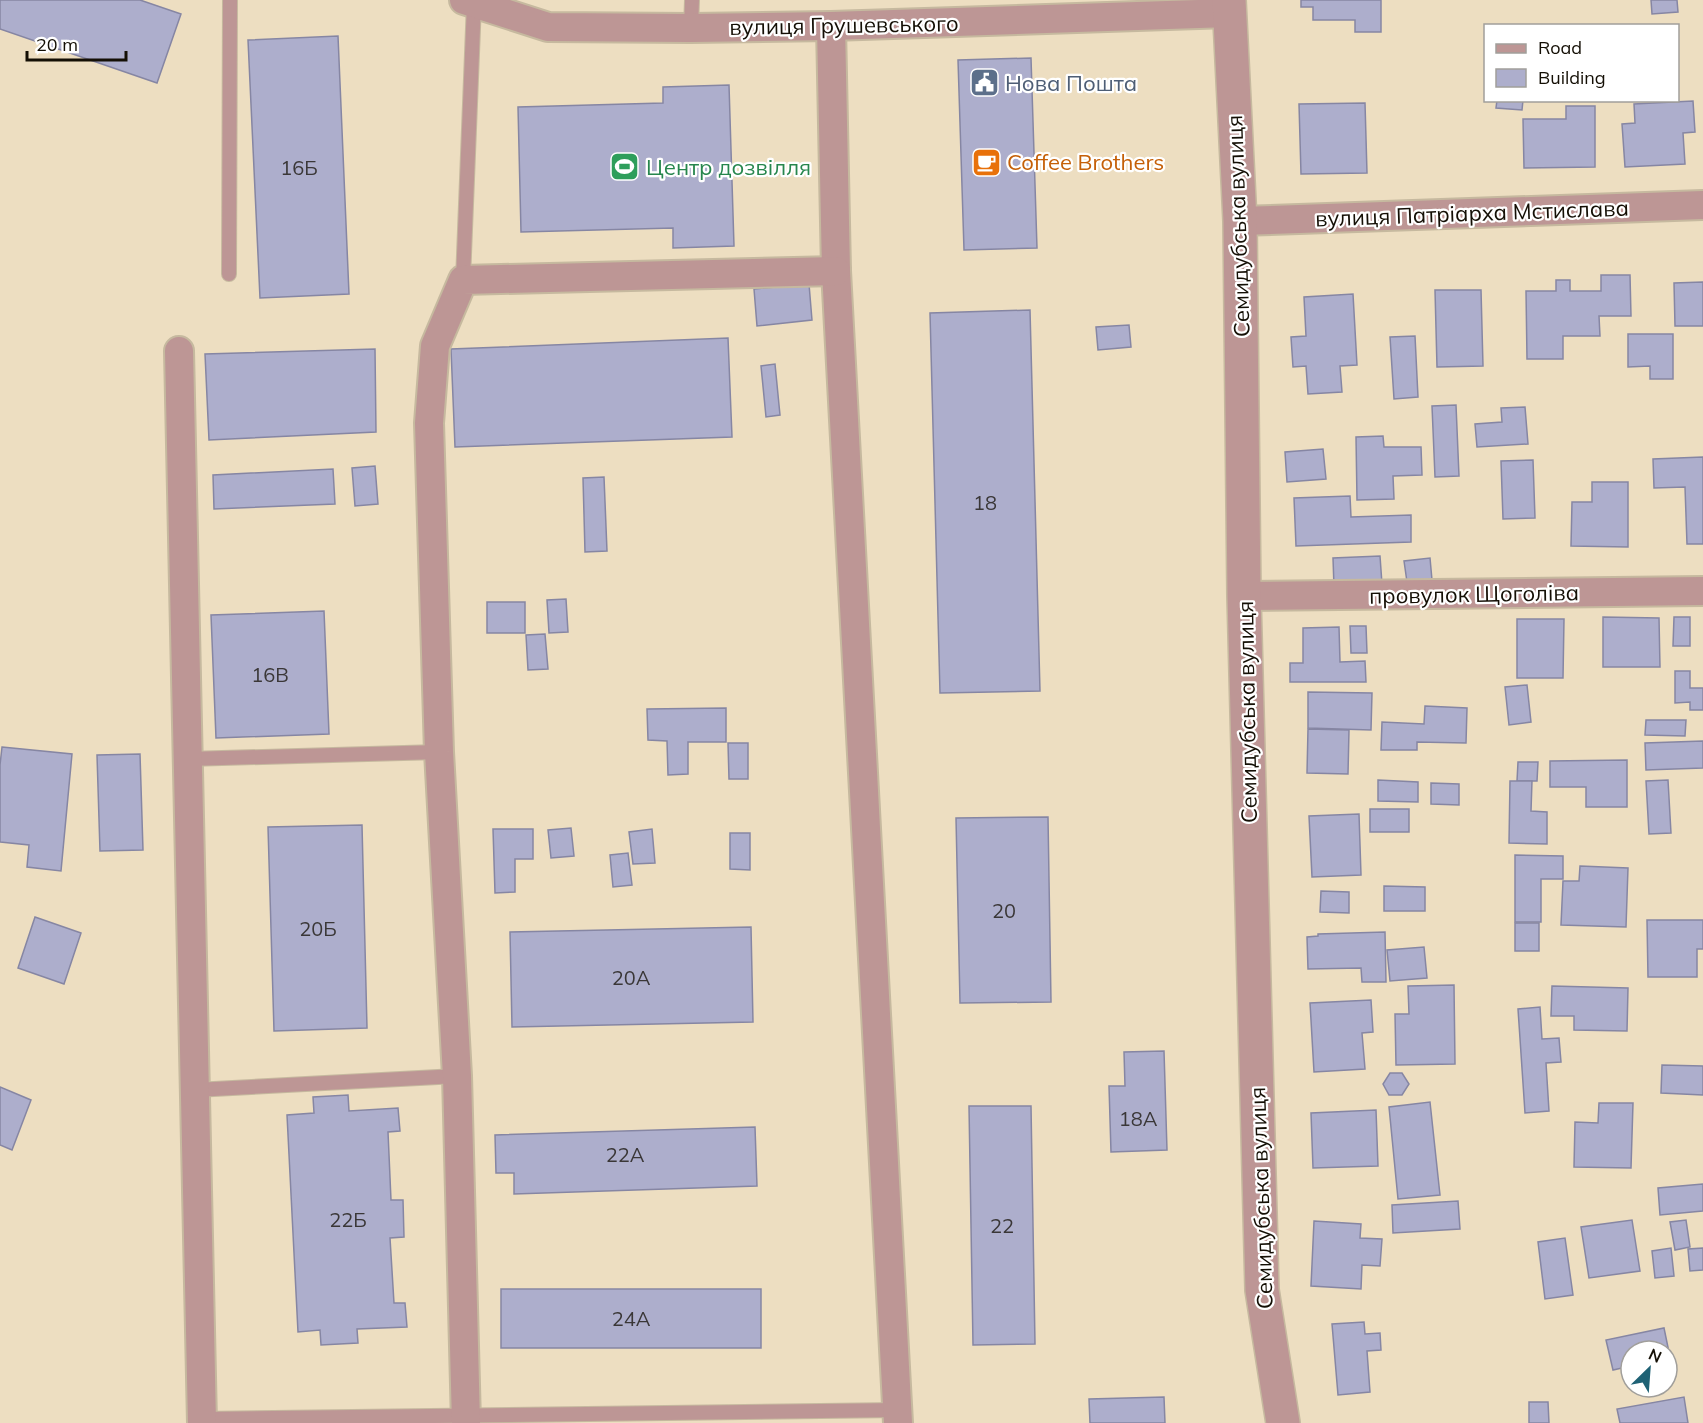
<svg xmlns="http://www.w3.org/2000/svg" width="1703" height="1423" font-family="Mulish,sans-serif">
<rect width="100%" height="100%" fill="#eddec1"/>
<g fill="#adaecc" stroke="#8686a3" stroke-width="1.5">
<path d="M 0,0 L 140,0 L 181,14 L 157,83 L 0,29 Z"/>
<path d="M 1301,0 L 1381,0 L 1381,32 L 1355,32 L 1355,20 L 1313,20 L 1313,7 L 1301,7 Z"/>
<path d="M 1651,0 L 1677,0 L 1678,12 L 1652,14 Z"/>
<path d="M 338,36 L 349,294 L 260,298 L 248,40 Z"/>
<path d="M 1031,58 L 1037,248 L 964,250 L 958,60 Z"/>
<path d="M 729,85 L 734,246 L 673,248 L 673,228 L 521,232 L 518,107 L 663,103 L 663,87 Z"/>
<path d="M 1497,100 L 1523,100 L 1522,110 L 1496,108 Z"/>
<path d="M 1693,101 L 1695,132 L 1683,133 L 1685,164 L 1625,167 L 1622,124 L 1635,123 L 1634,104 Z"/>
<path d="M 1365,103 L 1367,173 L 1301,174 L 1299,104 Z"/>
<path d="M 1566,106 L 1595,106 L 1595,167 L 1524,168 L 1523,119 L 1566,119 Z"/>
<path d="M 1601,275 L 1630,275 L 1631,316 L 1599,316 L 1600,336 L 1563,336 L 1563,359 L 1527,359 L 1526,291 L 1556,291 L 1556,280 L 1570,280 L 1570,291 L 1601,291 Z"/>
<path d="M 1703,282 L 1703,326 L 1675,326 L 1674,283 Z"/>
<path d="M 809,284 L 812,320 L 757,326 L 754,289 Z"/>
<path d="M 1435,290 L 1481,290 L 1483,366 L 1437,367 Z"/>
<path d="M 1353,294 L 1357,365 L 1340,366 L 1342,392 L 1308,394 L 1306,366 L 1293,367 L 1291,337 L 1306,336 L 1304,297 Z"/>
<path d="M 1030,310 L 1040,691 L 940,693 L 930,313 Z"/>
<path d="M 1129,325 L 1131,347 L 1098,350 L 1096,327 Z"/>
<path d="M 1628,334 L 1673,334 L 1673,379 L 1650,379 L 1650,366 L 1628,367 Z"/>
<path d="M 1415,336 L 1418,397 L 1394,399 L 1390,337 Z"/>
<path d="M 728,338 L 732,437 L 455,447 L 451,349 Z"/>
<path d="M 375,349 L 376,432 L 209,440 L 205,354 Z"/>
<path d="M 775,364 L 780,415 L 766,417 L 761,366 Z"/>
<path d="M 1456,405 L 1459,476 L 1435,477 L 1432,406 Z"/>
<path d="M 1525,407 L 1528,444 L 1477,447 L 1475,424 L 1502,422 L 1501,408 Z"/>
<path d="M 1383,436 L 1384,447 L 1421,447 L 1422,475 L 1393,476 L 1394,499 L 1357,500 L 1356,437 Z"/>
<path d="M 1323,449 L 1326,479 L 1287,482 L 1285,452 Z"/>
<path d="M 1703,457 L 1703,544 L 1687,544 L 1685,487 L 1654,488 L 1653,459 Z"/>
<path d="M 1533,460 L 1535,518 L 1503,519 L 1501,461 Z"/>
<path d="M 375,466 L 378,504 L 355,506 L 352,468 Z"/>
<path d="M 333,469 L 335,504 L 214,509 L 213,475 Z"/>
<path d="M 604,477 L 607,551 L 585,552 L 583,478 Z"/>
<path d="M 1592,482 L 1628,482 L 1628,547 L 1571,546 L 1572,502 L 1592,502 Z"/>
<path d="M 1350,496 L 1351,517 L 1411,515 L 1411,542 L 1296,546 L 1294,498 Z"/>
<path d="M 1380,556 L 1382,584 L 1334,587 L 1333,558 Z"/>
<path d="M 1430,558 L 1432,580 L 1407,582 L 1404,561 Z"/>
<path d="M 566,599 L 568,632 L 549,633 L 547,600 Z"/>
<rect x="487" y="602" width="38" height="31"/>
<path d="M 324,611 L 329,734 L 216,738 L 211,615 Z"/>
<path d="M 1603,617 L 1659,618 L 1660,667 L 1603,667 Z"/>
<path d="M 1674,617 L 1690,617 L 1690,646 L 1673,646 Z"/>
<path d="M 1517,619 L 1564,619 L 1563,678 L 1517,678 Z"/>
<path d="M 1350,626 L 1366,626 L 1367,653 L 1351,653 Z"/>
<path d="M 1339,627 L 1340,662 L 1365,661 L 1366,682 L 1290,682 L 1290,663 L 1303,663 L 1303,628 Z"/>
<path d="M 545,634 L 548,669 L 528,670 L 526,635 Z"/>
<path d="M 1675,671 L 1690,671 L 1690,688 L 1703,688 L 1703,710 L 1690,710 L 1690,702 L 1675,703 Z"/>
<path d="M 1527,685 L 1531,722 L 1509,725 L 1505,687 Z"/>
<path d="M 1308,692 L 1372,693 L 1371,730 L 1308,728 Z"/>
<path d="M 1425,706 L 1467,708 L 1466,743 L 1417,742 L 1417,750 L 1381,750 L 1382,722 L 1424,724 Z"/>
<path d="M 726,708 L 726,742 L 688,742 L 688,774 L 668,775 L 667,741 L 648,740 L 647,709 Z"/>
<path d="M 1646,720 L 1686,720 L 1685,736 L 1645,735 Z"/>
<path d="M 1308,729 L 1349,730 L 1348,774 L 1307,773 Z"/>
<path d="M 1703,741 L 1703,768 L 1646,770 L 1645,743 Z"/>
<path d="M 728,743 L 748,743 L 748,779 L 729,779 Z"/>
<path d="M 2,747 L 72,754 L 61,871 L 27,867 L 29,845 L 0,842 L 0,765 Z"/>
<path d="M 140,754 L 143,850 L 100,851 L 97,755 Z"/>
<path d="M 1627,760 L 1627,807 L 1586,807 L 1586,787 L 1550,787 L 1550,761 Z"/>
<path d="M 1518,762 L 1538,762 L 1537,781 L 1517,781 Z"/>
<path d="M 1378,780 L 1418,782 L 1418,802 L 1378,801 Z"/>
<path d="M 1668,780 L 1671,833 L 1649,834 L 1646,781 Z"/>
<path d="M 1510,781 L 1532,781 L 1531,811 L 1547,812 L 1547,844 L 1509,843 Z"/>
<path d="M 1431,783 L 1459,784 L 1459,805 L 1431,804 Z"/>
<rect x="1370" y="809" width="39" height="23"/>
<path d="M 1359,814 L 1361,875 L 1312,877 L 1309,816 Z"/>
<path d="M 1048,817 L 1051,1002 L 960,1003 L 956,818 Z"/>
<path d="M 362,825 L 367,1028 L 274,1031 L 268,827 Z"/>
<path d="M 571,828 L 574,856 L 551,858 L 548,830 Z"/>
<path d="M 493,829 L 533,829 L 533,859 L 515,859 L 515,892 L 495,893 Z"/>
<path d="M 652,829 L 655,863 L 633,864 L 629,832 Z"/>
<path d="M 730,833 L 750,833 L 750,870 L 730,869 Z"/>
<path d="M 628,853 L 632,885 L 613,887 L 610,855 Z"/>
<path d="M 1515,855 L 1563,856 L 1563,879 L 1541,879 L 1541,922 L 1515,922 Z"/>
<path d="M 1580,866 L 1628,868 L 1626,927 L 1561,925 L 1563,881 L 1579,881 Z"/>
<path d="M 1384,886 L 1425,887 L 1425,911 L 1384,911 Z"/>
<path d="M 1321,891 L 1349,892 L 1349,913 L 1320,912 Z"/>
<path d="M 35,917 L 81,933 L 64,984 L 18,968 Z"/>
<path d="M 1647,920 L 1703,920 L 1703,949 L 1697,949 L 1697,977 L 1648,977 Z"/>
<rect x="1515" y="923" width="24" height="28"/>
<path d="M 751,927 L 753,1022 L 512,1027 L 510,932 Z"/>
<path d="M 1385,932 L 1386,982 L 1362,982 L 1361,968 L 1308,969 L 1307,937 L 1318,936 L 1318,934 Z"/>
<path d="M 1424,947 L 1427,978 L 1390,981 L 1387,950 Z"/>
<path d="M 1454,985 L 1455,1064 L 1396,1065 L 1395,1014 L 1409,1014 L 1408,986 Z"/>
<path d="M 1552,986 L 1628,988 L 1627,1031 L 1574,1030 L 1574,1016 L 1551,1016 Z"/>
<path d="M 1371,1000 L 1373,1032 L 1362,1033 L 1365,1069 L 1314,1072 L 1310,1003 Z"/>
<path d="M 1540,1007 L 1542,1039 L 1559,1038 L 1561,1062 L 1546,1063 L 1549,1111 L 1525,1113 L 1518,1009 Z"/>
<path d="M 1164,1051 L 1167,1150 L 1111,1152 L 1109,1086 L 1125,1086 L 1124,1052 Z"/>
<path d="M 1662,1065 L 1703,1066 L 1703,1095 L 1661,1093 Z"/>
<path d="M 1390,1073 L 1402,1073 L 1409,1084 L 1402,1095 L 1389,1095 L 1383,1084 Z"/>
<path d="M 0,1087 L 31,1100 L 12,1150 L 0,1145 Z"/>
<path d="M 348,1095 L 349,1111 L 398,1108 L 400,1131 L 388,1132 L 391,1200 L 403,1200 L 404,1237 L 390,1238 L 394,1303 L 405,1303 L 407,1327 L 357,1329 L 358,1343 L 321,1345 L 320,1330 L 298,1332 L 287,1115 L 314,1113 L 313,1097 Z"/>
<path d="M 1430,1102 L 1440,1195 L 1398,1199 L 1389,1107 Z"/>
<path d="M 1599,1103 L 1633,1103 L 1631,1168 L 1574,1167 L 1575,1122 L 1598,1123 Z"/>
<path d="M 969,1106 L 1031,1106 L 1035,1344 L 973,1345 Z"/>
<path d="M 1376,1110 L 1378,1166 L 1313,1168 L 1311,1113 Z"/>
<path d="M 755,1127 L 757,1186 L 514,1194 L 514,1173 L 496,1173 L 495,1135 Z"/>
<path d="M 1703,1184 L 1703,1211 L 1660,1215 L 1658,1188 Z"/>
<path d="M 1458,1201 L 1460,1229 L 1393,1233 L 1392,1205 Z"/>
<path d="M 1632,1220 L 1640,1271 L 1589,1278 L 1581,1227 Z"/>
<path d="M 1686,1220 L 1690,1247 L 1675,1250 L 1670,1222 Z"/>
<path d="M 1314,1221 L 1361,1224 L 1360,1238 L 1382,1239 L 1380,1266 L 1362,1265 L 1361,1289 L 1311,1286 Z"/>
<path d="M 1565,1238 L 1573,1295 L 1545,1299 L 1538,1242 Z"/>
<path d="M 1671,1248 L 1674,1276 L 1655,1278 L 1652,1251 Z"/>
<path d="M 1703,1248 L 1703,1270 L 1690,1271 L 1688,1249 Z"/>
<rect x="501" y="1289" width="260" height="59"/>
<path d="M 1364,1322 L 1365,1334 L 1380,1333 L 1381,1350 L 1367,1351 L 1370,1392 L 1338,1395 L 1332,1324 Z"/>
<path d="M 1664,1328 L 1670,1357 L 1667,1357 L 1667,1351 L 1631,1351 L 1631,1366 L 1613,1370 L 1606,1340 Z"/>
<path d="M 1164,1397 L 1165,1423 L 1090,1423 L 1089,1399 Z"/>
<path d="M 1684,1397 L 1688,1423 L 1620,1423 L 1617,1409 Z"/>
<path d="M 1529,1402 L 1548,1402 L 1549,1423 L 1529,1423 Z"/>
</g>
<g fill="none" stroke-linecap="round" stroke-linejoin="round">
<defs>
<g id="service">
<path d="M 691,28 L 692,0"/>
<path d="M 229,274 L 230,0"/>
<path d="M 463,280 L 474,3"/>
<path d="M 188,759 L 439,752"/>
<path d="M 195,1090 L 457,1076"/>
<path d="M 202,1419 L 898,1410"/>
</g>
<g id="minor">
<path d="M 464,0 L 548,27 L 691,28 L 831,26 L 1229,13"/>
<path d="M 831,26 L 836,271 L 898,1423"/>
<path d="M 1240,221 L 1703,205"/>
<path d="M 179,351 L 202,1423"/>
<path d="M 1244,596 L 1703,591"/>
<path d="M 466,1423 L 457,1076 L 439,752 L 429,423 L 435,346 L 463,280 L 836,271"/>
</g>
<path id="tertiary" d="M 1229,0 L 1240,221 L 1244,596 L 1262,1290 L 1283,1423"/>
</defs>
<use href="#service" stroke="#c6b99f" stroke-width="16"/>
<use href="#minor" stroke="#c6b99f" stroke-width="32"/>
<use href="#tertiary" stroke="#c6b99f" stroke-width="36"/>
<use href="#service" stroke="#bd9695" stroke-width="14"/>
<use href="#minor" stroke="#bd9695" stroke-width="28"/>
<use href="#tertiary" stroke="#bd9695" stroke-width="33"/>
</g>
<defs>
<symbol id="civic-square" viewBox="-11 -11 22 22"><rect x="-9" y="-9" width="18" height="18" rx="4" fill="#5c6f8a" stroke="#fff"/><path d="M-.6-6.5H3V-4.5H.6V-3L4-1V1h2V6H-6V1h2V-1L-.6-3ZM-1.2 2.5V6h2.4V2.5Z" fill="#fff"/></symbol>
<symbol id="cafe-square" viewBox="-11 -11 22 22"><rect x="-9" y="-9" width="18" height="18" rx="4" fill="#e8710a" stroke="#fff"/><path d="M-5.5-4.5H6V0H3Q3 3.5 0 3.5H-2.5Q-5.5 3.5-5.5 0ZM3-3.2v2h1.7v-2ZM-6 4.5H4V6H-6Z" fill="#fff"/></symbol>
<symbol id="stadium-square" viewBox="-11 -11 22 22"><rect x="-9" y="-9" width="18" height="18" rx="4" fill="#2e9e5b" stroke="#fff"/><path d="M0-5a6.5 5 0 1 0 0 10a6.5 5 0 1 0 0-10ZM-3.5-1.8h7v3.6h-7Z" fill="#fff"/></symbol>
</defs>
<g fill-rule="evenodd">
<use href="#civic-square" x="968" y="66" width="33" height="33"/>
<use href="#cafe-square" x="970" y="146" width="33" height="33"/>
<use href="#stadium-square" x="608" y="150" width="33" height="33"/>
</g>
<g text-anchor="middle" dominant-baseline="central" stroke-width="4.5" stroke-linejoin="round" paint-order="stroke">
<g font-size="20" fill="#3a3737">
<text x="299" y="167">16Б</text>
<text x="985" y="502">18</text>
<text x="270" y="674">16В</text>
<text x="1004" y="910">20</text>
<text x="318" y="928">20Б</text>
<text x="631" y="977">20А</text>
<text x="1138" y="1118">18А</text>
<text x="625" y="1154">22А</text>
<text x="348" y="1219">22Б</text>
<text x="1002" y="1225">22</text>
<text x="631" y="1318">24А</text>
</g>
<g font-size="22" fill="#140f05" stroke="#fff">
<text transform="translate(844 25) rotate(-1)">вулиця Грушевського</text>
<text transform="translate(1472 213) rotate(-2)">вулиця Патріарха Мстислава</text>
<text transform="translate(1238 226) rotate(-92)">Семидубська вулиця</text>
<text transform="translate(1474 594) rotate(-1)">провулок Щоголіва</text>
<text transform="translate(1247 712) rotate(-91)">Семидубська вулиця</text>
<text transform="translate(1261 1198) rotate(-92)">Семидубська вулиця</text>
</g>
<g font-size="22" fill="#4e5e75" stroke="#fff" text-anchor="start">
<text x="1005" y="83">Нова Пошта</text>
</g>
<g font-size="22" fill="#c56008" stroke="#fff" text-anchor="start">
<text x="1007" y="162">Coffee Brothers</text>
</g>
<g font-size="22" fill="#27864d" stroke="#fff" text-anchor="start">
<text x="646" y="167">Центр дозвілля</text>
</g>
</g>
<rect x="1484" y="24" width="195" height="78" fill="#ffffff" stroke="#a19f9b" stroke-width="1.5"/>
<rect x="1496" y="44" width="30" height="9" fill="#bd9695" stroke="#a19f9b" stroke-width="1.5"/>
<text x="1538" y="54" font-size="18" fill="#140f05">Road</text>
<rect x="1496" y="69" width="30" height="18" fill="#adaecc" stroke="#a19f9b" stroke-width="1.5"/>
<text x="1538" y="84" font-size="18" fill="#140f05">Building</text>
<g transform="translate(1649 1369) rotate(25)"><circle r="28" fill="#ffffff" stroke="#a19f9b" stroke-width="1.5"/>
<path d="M0-4.5L10 22L0 15L-10 22Z" fill="#1f6275"/>
<text y="-9" font-size="16" font-weight="bold" text-anchor="middle" fill="#140f05">N</text>
</g>
<path d="M27 51v9h99v-9" fill="none" stroke="#140f05" stroke-width="3"/>
<text x="36" y="51" font-size="18" fill="#140f05" stroke="#ffffff" stroke-width="4.5" paint-order="stroke">20 m</text>
</svg>
